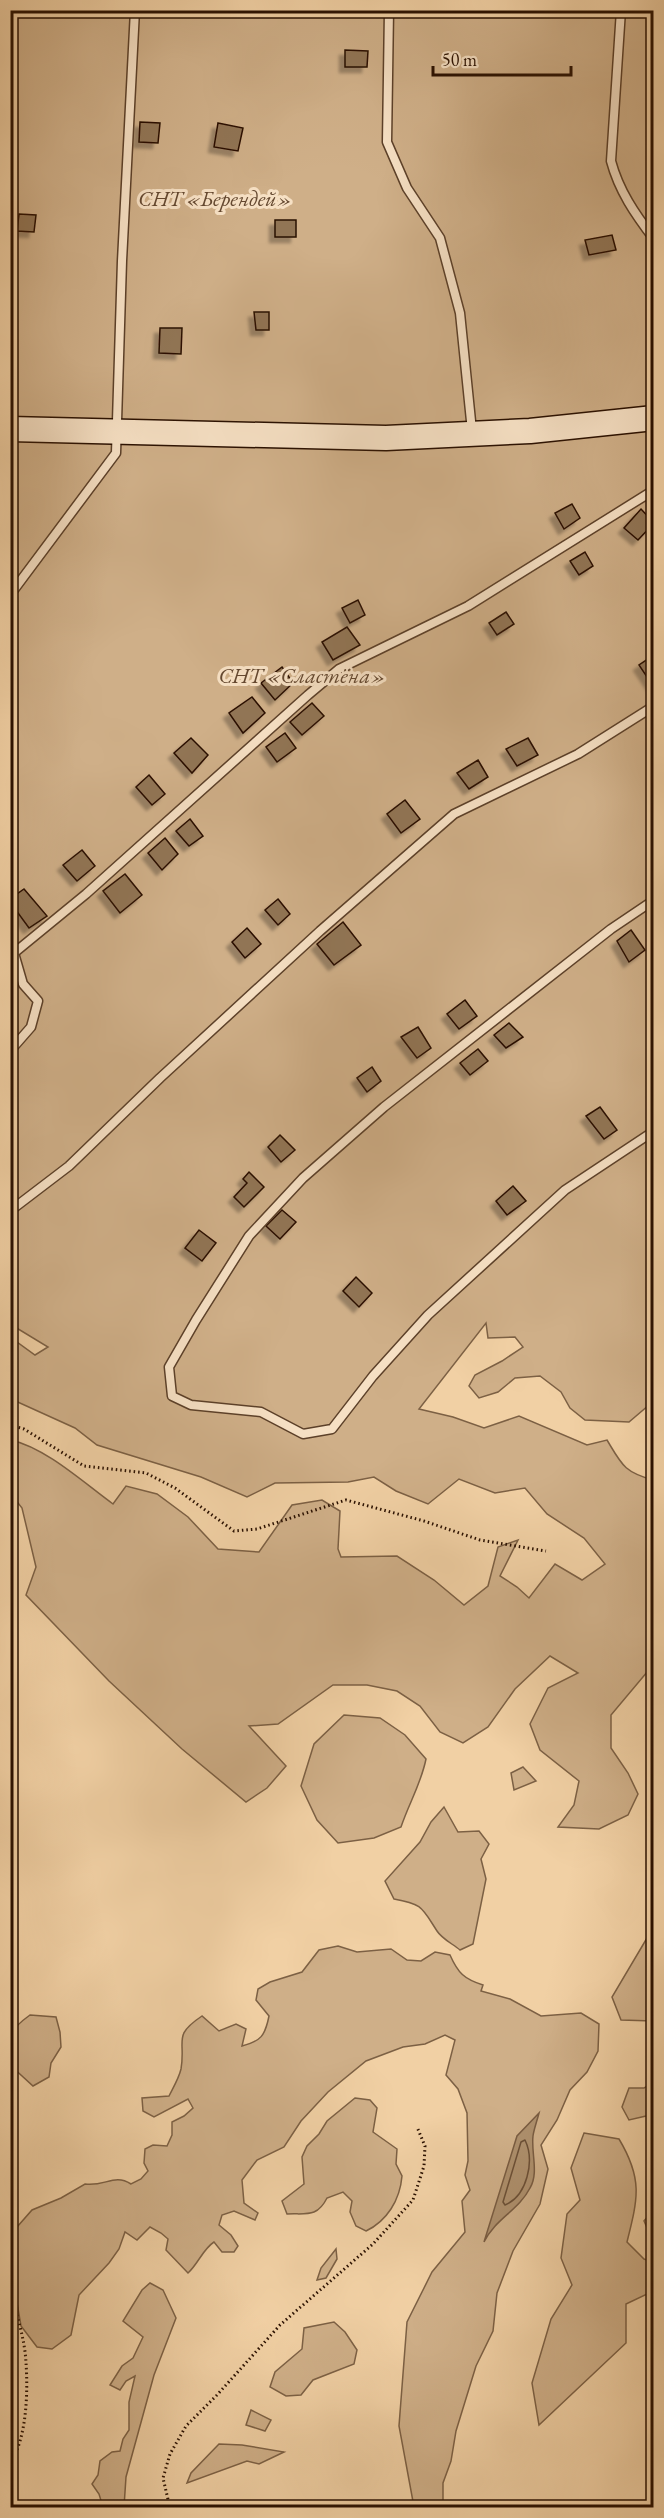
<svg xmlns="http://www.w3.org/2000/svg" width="664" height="2518" font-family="'EB Garamond',serif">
<defs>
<filter id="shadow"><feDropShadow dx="-5.5" dy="5.5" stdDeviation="1.5" flood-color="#0004"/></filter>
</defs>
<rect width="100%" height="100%" fill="#f1d0a4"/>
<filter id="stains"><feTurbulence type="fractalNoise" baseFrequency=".00333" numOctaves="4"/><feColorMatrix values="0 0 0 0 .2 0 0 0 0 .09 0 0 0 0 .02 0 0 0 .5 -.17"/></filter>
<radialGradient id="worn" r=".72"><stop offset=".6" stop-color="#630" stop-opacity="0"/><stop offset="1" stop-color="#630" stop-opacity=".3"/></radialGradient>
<g fill="#cfaf88" stroke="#7c6044" stroke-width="1.5">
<path d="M 11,11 L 653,11 L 653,1406 L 649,1405 L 629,1422 L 585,1420 L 570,1408 L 561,1392 L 540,1376 L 515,1378 L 498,1392 L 479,1398 L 469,1386 L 475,1375 L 502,1361 L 523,1347 L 515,1337 L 488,1338 L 486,1323 L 419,1409 L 453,1417 L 484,1428 L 519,1416 L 587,1445 L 607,1440 C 622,1465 624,1472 653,1480 L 653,1665 L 611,1715 L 611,1748 L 628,1773 L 638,1794 L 628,1815 L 599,1829 L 558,1827 L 574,1805 L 579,1781 L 540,1750 L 530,1724 L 548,1688 L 578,1673 L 550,1656 L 515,1689 L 488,1727 L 463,1743 L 440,1732 L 420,1706 L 397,1691 L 367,1685 L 333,1685 L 278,1724 L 249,1726 L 286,1766 L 267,1788 L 246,1802 L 182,1749 L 109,1681 L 26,1595 L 36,1567 L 22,1508 L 11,1494 L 11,1440 C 46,1448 84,1483 113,1504 L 126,1486 L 157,1494 L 188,1517 L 218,1549 L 259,1552 L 292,1505 L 322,1500 L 340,1511 L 338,1549 L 341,1557 L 397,1556 L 434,1580 L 464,1605 L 488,1586 L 498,1547 L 518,1540 L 500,1576 L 517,1587 L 529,1598 L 555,1564 L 582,1580 L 605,1564 L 584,1538 L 547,1514 L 525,1488 L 495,1493 L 459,1479 L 428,1504 L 396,1491 L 374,1477 L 348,1482 L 275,1483 L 247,1497 L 201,1477 L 97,1445 L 75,1428 L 11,1399 L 10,1337 L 35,1355 L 48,1347 L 10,1324 Z"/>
<path d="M 344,1715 L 380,1718 L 405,1735 L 426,1759 C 421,1784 409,1803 401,1827 L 374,1838 L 338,1843 L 317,1820 L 301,1786 L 314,1744 Z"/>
<path d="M 523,1767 L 536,1781 L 514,1790 L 511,1773 Z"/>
<path d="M 444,1807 L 458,1832 L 479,1831 L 489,1844 L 481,1859 L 486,1879 L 473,1944 L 460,1950 C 453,1944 442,1939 437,1931 C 422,1908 423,1904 394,1899 L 385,1881 L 420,1842 L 431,1822 Z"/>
<path d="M 647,1938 L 653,1940 L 653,2021 L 621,2020 L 612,1997 Z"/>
<path d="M 338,1946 L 357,1952 L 391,1949 L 407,1960 L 421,1961 L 435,1952 L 450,1955 C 458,1973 464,1979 483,1985 L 481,1991 L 510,1999 L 541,2016 L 581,2013 L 599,2024 L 598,2051 L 587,2072 L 570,2090 L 557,2120 L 541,2145 L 548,2169 L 540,2204 L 513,2251 L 497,2293 L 493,2331 L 476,2366 L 456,2431 L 451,2461 L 443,2483 L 443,2507 L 414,2507 L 399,2426 L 407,2322 L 432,2272 L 465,2232 L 462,2201 L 470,2190 L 465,2175 L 468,2161 L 467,2113 L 458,2089 L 446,2075 L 455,2040 L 445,2035 L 425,2044 L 403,2047 L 366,2061 L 328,2092 L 301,2121 L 284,2147 L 257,2160 L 242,2180 L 244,2203 L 258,2213 L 255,2220 L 234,2211 L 222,2215 L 219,2225 L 231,2235 L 238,2246 L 234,2252 L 222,2252 L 214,2242 C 203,2249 198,2264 188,2273 L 166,2250 L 168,2239 L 161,2233 L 150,2227 L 137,2240 L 125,2232 L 119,2249 L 109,2263 L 79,2295 L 71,2335 L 52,2349 L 37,2347 L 21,2326 L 11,2268 L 10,2235 L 32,2210 L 61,2198 L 85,2184 C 105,2187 114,2173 131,2184 L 141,2179 L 148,2171 L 144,2163 L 145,2149 L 153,2145 L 167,2146 L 172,2135 L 172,2122 L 184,2116 L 193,2108 L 188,2099 L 154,2117 L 143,2111 L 142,2098 L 169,2096 C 173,2088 179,2078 181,2069 C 186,2040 172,2036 202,2016 L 219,2031 L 236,2024 L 246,2029 L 242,2046 C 261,2041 265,2036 269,2016 L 256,2000 L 258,1989 L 270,1982 L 302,1972 L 319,1950 Z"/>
<path d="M 30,2015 L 56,2017 L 60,2032 L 61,2047 L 51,2063 L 49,2077 L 33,2086 L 10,2065 C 10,2037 5,2033 30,2015 Z"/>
<path d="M 653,2082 L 653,2110 L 646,2116 L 629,2120 L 622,2107 L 629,2088 L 644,2088 Z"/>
<path d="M 355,2098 L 370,2100 L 377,2108 L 373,2132 L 397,2149 L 396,2164 L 402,2176 C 400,2200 387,2221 366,2231 L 356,2226 L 350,2212 L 352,2201 L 343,2192 L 327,2198 C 317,2218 306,2213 287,2214 L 282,2201 L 304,2184 L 302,2157 L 307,2146 L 319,2134 L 327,2121 Z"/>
<path d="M 584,2133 L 619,2139 C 643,2179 638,2198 627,2242 L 644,2259 L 653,2262 L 653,2295 L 649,2293 L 626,2304 L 626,2343 L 539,2425 L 532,2383 L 551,2319 L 572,2285 L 561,2258 L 567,2214 L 580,2200 L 571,2168 Z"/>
<path d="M 653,2200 L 654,2232 L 653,2232 L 648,2230 L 644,2221 L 652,2212 Z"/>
<path d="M 336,2249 L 337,2259 L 326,2278 L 317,2280 L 321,2268 Z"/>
<path d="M 150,2283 L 163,2290 L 176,2318 L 154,2375 L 126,2477 L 124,2507 L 103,2507 L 99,2494 L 92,2484 L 98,2475 L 100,2461 L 112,2452 L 120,2451 L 123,2439 L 129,2430 L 129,2402 L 135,2376 L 126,2381 L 120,2390 L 110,2385 L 122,2366 L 133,2358 L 143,2337 L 123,2321 L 142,2290 Z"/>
<path d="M 334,2322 L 345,2332 L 357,2350 L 354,2364 L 313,2380 L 301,2395 L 286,2396 L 270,2387 L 275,2372 L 302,2349 L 304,2328 Z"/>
<path d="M 251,2410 L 271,2420 L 265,2431 L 246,2425 Z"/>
<path d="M 219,2444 L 242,2445 L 284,2452 L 259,2464 L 247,2461 L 187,2483 L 191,2473 Z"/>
</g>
<path fill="#ad8f6c" stroke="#795c41" stroke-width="1.5" d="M 539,2113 C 537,2121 534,2129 533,2136 C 531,2153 539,2173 530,2188 C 519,2210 495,2219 484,2242 L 517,2136 Z"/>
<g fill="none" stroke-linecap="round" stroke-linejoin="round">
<path stroke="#6c5036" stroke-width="1.5" d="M 525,2140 C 535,2161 527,2196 505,2205 L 503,2202 L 521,2142 Z"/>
</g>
<g fill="#917455" stroke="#2a1000" stroke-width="1.5" filter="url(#shadow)">
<path d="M 345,50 L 368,51 L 367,67 L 345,67 Z"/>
<path d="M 140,122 L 160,123 L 158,143 L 139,142 Z"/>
<path d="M 218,123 L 243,128 L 238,151 L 214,147 Z"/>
<path d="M 19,214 L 36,215 L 34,232 L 17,231 Z"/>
<rect x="275" y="220" width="21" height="17"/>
<path d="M 612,235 L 616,250 L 589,255 L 585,240 Z"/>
<path d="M 254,312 L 269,312 L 269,330 L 256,330 Z"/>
<path d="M 160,328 L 182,328 L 181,354 L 159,353 Z"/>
<path d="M 572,504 L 580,518 L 564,529 L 555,513 Z"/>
<path d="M 641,509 L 654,523 L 638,540 L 624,528 Z"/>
<path d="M 585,552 L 593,566 L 579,575 L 570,561 Z"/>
<path d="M 358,600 L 365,615 L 350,623 L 342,608 Z"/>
<path d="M 506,612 L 514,624 L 497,635 L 489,623 Z"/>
<path d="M 347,627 L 360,645 L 333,660 L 322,642 Z"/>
<path d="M 654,655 L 654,686 L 653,686 L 639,665 Z"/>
<path d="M 282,667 L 293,683 L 275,700 L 261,683 Z"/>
<path d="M 252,697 L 265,713 L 243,733 L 229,713 Z"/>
<path d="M 312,703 L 324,716 L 302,735 L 290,722 Z"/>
<path d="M 285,733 L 296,748 L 277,762 L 266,747 Z"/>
<path d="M 191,738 L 208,755 L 192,773 L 174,753 Z"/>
<path d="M 528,738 L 538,755 L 517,766 L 506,749 Z"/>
<path d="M 478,760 L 488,777 L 469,789 L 457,773 Z"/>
<path d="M 149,775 L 165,794 L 152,805 L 136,787 Z"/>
<path d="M 405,800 L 420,819 L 401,833 L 387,814 Z"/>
<path d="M 190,819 L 203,836 L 189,846 L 176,831 Z"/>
<path d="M 165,838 L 178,854 L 162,870 L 148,853 Z"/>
<path d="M 82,850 L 95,866 L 77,881 L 63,865 Z"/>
<path d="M 125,874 L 142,895 L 120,913 L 103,891 Z"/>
<path d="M 24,889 L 47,916 L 29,928 L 10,902 L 10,899 Z"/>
<path d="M 278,899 L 290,914 L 278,925 L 265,910 Z"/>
<path d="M 343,922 L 361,945 L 334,965 L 317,944 Z"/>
<path d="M 247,928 L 261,944 L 245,958 L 232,942 Z"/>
<path d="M 631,930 L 645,950 L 629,962 L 617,941 Z"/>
<path d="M 465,1000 L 477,1016 L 459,1029 L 447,1014 Z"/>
<path d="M 509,1023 L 523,1037 L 506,1048 L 494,1035 Z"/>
<path d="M 418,1027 L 431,1048 L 417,1058 L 401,1037 Z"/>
<path d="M 478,1049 L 488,1061 L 470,1075 L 460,1063 Z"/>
<path d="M 372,1067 L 381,1081 L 367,1092 L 357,1078 Z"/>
<path d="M 600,1107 L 617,1130 L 604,1139 L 586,1116 Z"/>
<path d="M 280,1135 L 295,1150 L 281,1162 L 268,1147 Z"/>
<path d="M 249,1172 L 264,1187 L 244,1207 L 234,1197 L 247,1183 L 243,1179 Z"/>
<path d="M 513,1186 L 526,1201 L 507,1215 L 496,1201 Z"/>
<path d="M 282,1210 L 296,1222 L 280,1239 L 266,1226 Z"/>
<path d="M 199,1230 L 216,1243 L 202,1261 L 185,1248 Z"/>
<path d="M 10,1242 L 17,1249 L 10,1255 Z"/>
<path d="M 356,1277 L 372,1293 L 359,1307 L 343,1291 Z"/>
</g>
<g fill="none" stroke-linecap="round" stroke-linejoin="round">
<defs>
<g id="lane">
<path d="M 389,10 L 387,142 L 407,188 L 440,238 L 460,313 L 472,431"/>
<path d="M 621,10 L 611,161 C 619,191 635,214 654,239"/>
<path d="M 10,595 L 116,453 L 122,261 L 135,10"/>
<path d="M 654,900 L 611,929 L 384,1107 L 303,1178 L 249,1236 L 196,1320 L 169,1367 L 172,1396 L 191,1405 L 261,1412 L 303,1434 L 332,1429 L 373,1376 L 428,1315 L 565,1190 L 654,1131"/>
<path d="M 10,1051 L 31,1027 L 38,1001 L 23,984 L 14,953 L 86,894 L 308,695 L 339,669 L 468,606 L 654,490"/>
<path d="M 10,1211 L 69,1166 L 160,1078 L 320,931 L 454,814 L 578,754 L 654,706"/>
</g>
<path id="secondary" d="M 10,429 L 386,438 L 530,431 L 654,418"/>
</defs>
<use href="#lane" stroke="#5c4029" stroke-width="11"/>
<use href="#secondary" stroke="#2a1000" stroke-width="27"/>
<g stroke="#2a1000" stroke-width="3" stroke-dasharray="1.5 3" stroke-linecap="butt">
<path d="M 10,1425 L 24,1429 L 84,1466 L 146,1473 L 175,1488 L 234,1531 L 257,1529 L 346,1500 L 424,1521 L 480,1540 L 546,1551"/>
<path d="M 10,2289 C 16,2313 25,2339 26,2363 C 28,2391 27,2439 10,2463"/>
<path d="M 170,2508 L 163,2478 L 170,2454 L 186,2426 L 217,2395 L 280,2325 L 373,2244 L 413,2200 L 424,2166 L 425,2146 L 417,2127"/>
</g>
<use href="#lane" stroke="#f6e0c4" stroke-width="8"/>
<use href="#secondary" stroke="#f6e0c4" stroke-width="24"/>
</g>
<g text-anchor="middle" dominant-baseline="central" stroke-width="6" stroke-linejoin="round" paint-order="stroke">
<g font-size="22" font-style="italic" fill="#644830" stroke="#f6e0c4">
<text x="215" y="198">СНТ «Берендей»</text>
<text x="302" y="675">СНТ «Сластёна»</text>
</g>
</g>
<rect width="664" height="2518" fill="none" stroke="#f1d0a4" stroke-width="36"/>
<rect x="12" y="12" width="640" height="2494" fill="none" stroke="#2a1000" stroke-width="3"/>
<rect x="18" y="18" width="628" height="2482" fill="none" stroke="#2a1000" stroke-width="1.5"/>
<path d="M433 66v9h138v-9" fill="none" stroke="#2a1000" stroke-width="3"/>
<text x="442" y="66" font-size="18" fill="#2a1000" stroke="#f6e0c4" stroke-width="4.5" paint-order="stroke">50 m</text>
<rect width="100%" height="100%" filter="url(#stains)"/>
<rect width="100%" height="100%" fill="url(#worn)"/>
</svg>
